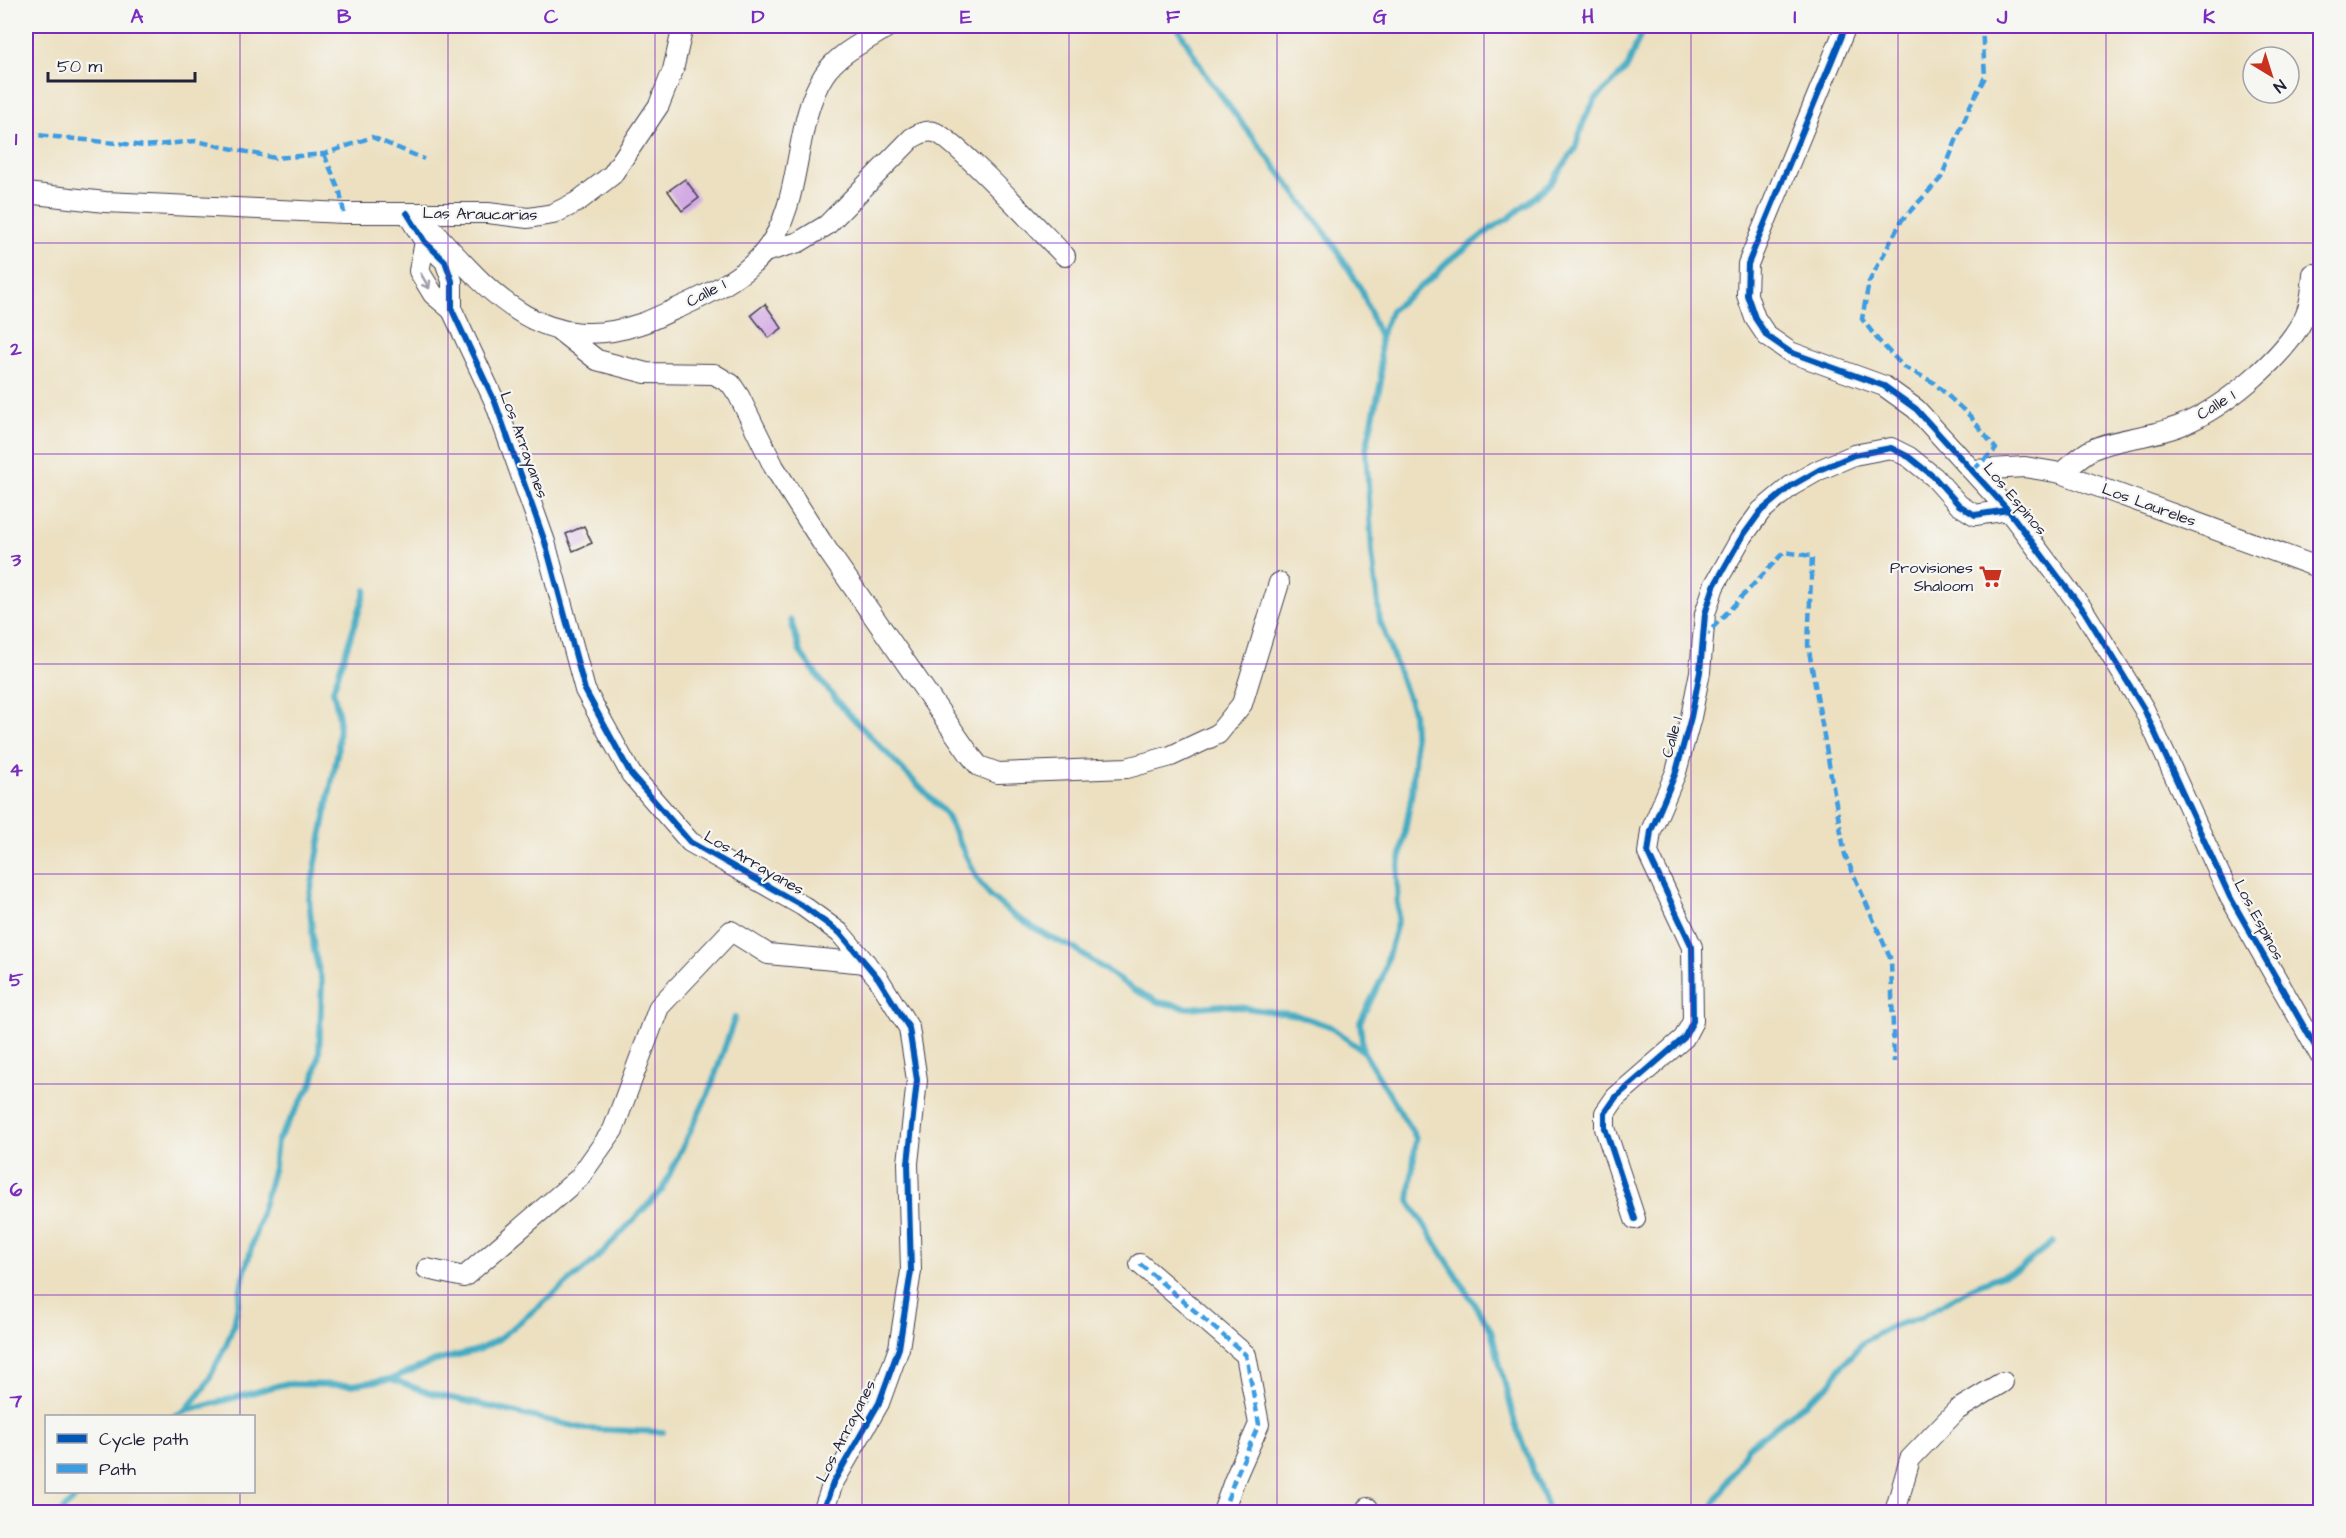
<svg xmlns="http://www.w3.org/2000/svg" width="2346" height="1538" font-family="'Architects Daughter',sans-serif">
<rect width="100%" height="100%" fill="#f6f6f2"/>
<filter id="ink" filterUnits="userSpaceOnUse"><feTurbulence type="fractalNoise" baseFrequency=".0167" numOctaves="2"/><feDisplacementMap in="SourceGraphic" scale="12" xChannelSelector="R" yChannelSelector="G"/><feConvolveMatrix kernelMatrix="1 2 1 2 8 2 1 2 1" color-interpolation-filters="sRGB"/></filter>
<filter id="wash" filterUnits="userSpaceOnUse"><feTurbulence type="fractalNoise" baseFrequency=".008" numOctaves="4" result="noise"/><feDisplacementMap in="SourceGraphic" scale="24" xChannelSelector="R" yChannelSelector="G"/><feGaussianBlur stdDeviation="1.35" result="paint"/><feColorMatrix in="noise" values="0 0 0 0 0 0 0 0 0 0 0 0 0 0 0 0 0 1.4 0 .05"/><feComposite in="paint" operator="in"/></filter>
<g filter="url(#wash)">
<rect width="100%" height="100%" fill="#ece0c1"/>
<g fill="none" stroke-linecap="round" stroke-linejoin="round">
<g stroke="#42abc2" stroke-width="6">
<path d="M 1177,26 L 1207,77 L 1330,239 L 1361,289 L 1380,338 L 1381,381 L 1366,449 L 1372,553 L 1380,621 L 1413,711 L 1415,752 L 1412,792 L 1397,877 L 1398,919 L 1382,978 L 1360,1022 L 1363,1051 L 1416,1138 L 1409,1201 L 1491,1330 L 1515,1423 L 1549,1512"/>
<path d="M 1380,338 L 1391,310 L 1434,276 L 1446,263 L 1492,228 L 1509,218 L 1551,183 L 1575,149 L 1584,120 L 1595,100 L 1627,68 L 1644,26"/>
<path d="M 791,620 L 800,652 L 825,686 L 843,708 L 945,813 L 977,878 L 990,896 L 1013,915 L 1049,937 L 1072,947 L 1133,989 L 1158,1002 L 1189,1008 L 1223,1005 L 1297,1015 L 1329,1026 L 1363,1051"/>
<path d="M 391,1379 L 430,1393 L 586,1429 L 663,1432"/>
<path d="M 186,1411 L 284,1384 L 351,1385 L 391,1379 L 432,1362 L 478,1350 L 499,1339 L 594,1261 L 662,1190 L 710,1090 L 735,1017"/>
<path d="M 174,1416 L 185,1411 L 205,1387 L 226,1345 L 234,1324 L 243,1278 L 274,1167 L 277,1141 L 313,1082 L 319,1054 L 322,983 L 314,950 L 309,899 L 338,750 L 339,717 L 333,690 L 366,590"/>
<path d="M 61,1512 L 81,1492"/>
<path d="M 1709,1512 L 1748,1447 L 1830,1384 L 1840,1368 L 1863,1342 L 1890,1327 L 1921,1317 L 1970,1288 L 2020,1268 L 2053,1242"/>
</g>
</g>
<g id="blocks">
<g fill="#d3aae4">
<path d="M 685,179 L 699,198 L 682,211 L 668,191 Z"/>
<path d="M 765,304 L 782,328 L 769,338 L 751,315 Z"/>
<path d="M 584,526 L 592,543 L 573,551 L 566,534 Z"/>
</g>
</g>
</g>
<g filter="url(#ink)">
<use href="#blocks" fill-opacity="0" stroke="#403e4f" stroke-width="1.5"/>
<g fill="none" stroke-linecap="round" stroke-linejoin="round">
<defs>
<g id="minor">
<path d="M 1846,26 L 1748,264 L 1747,295 L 1755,318 L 1767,336 L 1790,352 L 1884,386 L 1916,409 L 2008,510 L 2084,611 L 2144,709 L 2230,897 L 2320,1055"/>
<path d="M 26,193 L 105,202 L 344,213 L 488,213 L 528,218 L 553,214 L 577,202 L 612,175 L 659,105 L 673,70 L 683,26"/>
<path d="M 407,213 L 425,242 L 445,261 L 452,281 L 452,310 L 495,402 L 545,542 L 585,690 L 631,774 L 690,842 L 803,906 L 840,933 L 878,978 L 909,1028 L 917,1080 L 908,1163 L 911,1271 L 899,1348 L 879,1403 L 833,1483 L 823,1512"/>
<path d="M 417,213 C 481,281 534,360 640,324 C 653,320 665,313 678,308 C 707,295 745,277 765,251 C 804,203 792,124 824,75 C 839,52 867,41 889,26"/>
<path d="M 425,242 L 419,271 L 433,294 L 452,310"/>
<path d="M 765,252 L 799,242 L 827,225 L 912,138 C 919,134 926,130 934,132 C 951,135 1046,237 1065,256"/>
<path d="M 560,331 L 597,360 L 646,373 L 714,374 L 731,384 L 739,396 L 774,467 L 821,541 L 970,755 L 979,766 L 998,773 L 1127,768 L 1171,756 L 1218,734 L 1242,704 L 1279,583"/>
<path d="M 1973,470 L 2025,467 L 2061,473 L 2320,568"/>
<path d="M 2061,473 C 2071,465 2080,456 2091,450 C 2115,438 2156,437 2184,424 C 2224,407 2284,358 2304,318 C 2311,304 2312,289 2313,274"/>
<path d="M 1635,1219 L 1605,1128 L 1605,1113 L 1616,1097 L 1684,1038 L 1693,1021 L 1692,947 L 1648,853 L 1651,831 L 1676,772 L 1691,717 L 1700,672 L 1705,614 L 1714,586 L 1740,540 L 1761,511 L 1791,486 L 1819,470 L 1854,455 L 1891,448 L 1909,457 L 1934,477 L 1959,505 L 1975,515 L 2008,510"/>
<path d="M 1140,1264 L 1246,1355 L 1259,1424 L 1234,1481 L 1223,1512"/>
<path d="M 427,1269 L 464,1277 L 579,1178 L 613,1130 L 659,1007 L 731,931 L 768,954 L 866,963"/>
<path d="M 1367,1512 L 1368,1508"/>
<path d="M 1895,1512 L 1910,1459 L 1957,1410 L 2003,1382"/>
</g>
</defs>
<use href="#minor" stroke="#403e4f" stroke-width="22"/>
<use href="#minor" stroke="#fff" stroke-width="20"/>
<g stroke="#3c9ce2" stroke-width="4.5" stroke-dasharray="9 4.5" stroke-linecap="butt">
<path d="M 26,134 L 145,146 L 196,141 L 275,158 L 324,154 L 372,137 L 424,159"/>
<path d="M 324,154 L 340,192 L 344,213"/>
<path d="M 1973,470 L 1996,449 L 1970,416 L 1933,382 L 1904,367 L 1878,340 L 1862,319 L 1869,282 L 1902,220 L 1941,178 L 1970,106 L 1985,77 L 1982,26"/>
<path d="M 1703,638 L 1784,552 L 1812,556 L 1808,645 L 1845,855 L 1891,960 L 1894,1062"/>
<path d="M 1140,1264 L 1246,1355 L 1259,1424 L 1234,1481 L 1223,1512"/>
</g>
<defs>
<g id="cycleway">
<path d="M 1846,26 L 1748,264 L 1747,295 L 1755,318 L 1767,336 L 1790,352 L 1884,386 L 1916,409 L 2008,510 L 2084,611 L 2144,709 L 2230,897 L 2320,1055"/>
<path d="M 407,213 L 425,242 L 445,261 L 452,281 L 452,310 L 495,402 L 545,542 L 585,690 L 631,774 L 690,842 L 803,906 L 840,933 L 878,978 L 909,1028 L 917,1080 L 908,1163 L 911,1271 L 899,1348 L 879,1403 L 833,1483 L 823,1512"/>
<path d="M 1635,1219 L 1605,1128 L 1605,1113 L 1616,1097 L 1684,1038 L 1693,1021 L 1692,947 L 1648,853 L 1651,831 L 1676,772 L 1691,717 L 1700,672 L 1705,614 L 1714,586 L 1740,540 L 1761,511 L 1791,486 L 1819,470 L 1854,455 L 1891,448 L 1909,457 L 1934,477 L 1959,505 L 1975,515 L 2008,510"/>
</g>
</defs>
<use href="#cycleway" stroke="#f6f6f2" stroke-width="10"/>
<use href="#cycleway" stroke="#0057b8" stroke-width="6"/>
</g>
<defs><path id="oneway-shaft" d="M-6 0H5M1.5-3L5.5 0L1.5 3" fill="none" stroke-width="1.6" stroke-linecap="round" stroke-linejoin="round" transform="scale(1.5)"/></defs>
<use stroke="#9c9ca7" href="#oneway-shaft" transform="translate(425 281) rotate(60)"/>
</g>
<path fill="none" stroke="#7b2cbf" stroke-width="1.5" stroke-opacity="0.55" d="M 240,26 L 240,1416M 448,26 L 448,1512M 655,26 L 655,1512M 862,26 L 862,1512M 1069,26 L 1069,1512M 1277,26 L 1277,1512M 1484,26 L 1484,1512M 1691,26 L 1691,1512M 1898,26 L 1898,1512M 2106,26 L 2106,1512M 26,243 L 2320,243M 26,454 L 2320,454M 26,664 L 2320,664M 26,874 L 2320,874M 26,1084 L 2320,1084M 26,1295 L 2320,1295M 240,1492 L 240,1512"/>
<defs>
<symbol id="supermarket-bare" viewBox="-9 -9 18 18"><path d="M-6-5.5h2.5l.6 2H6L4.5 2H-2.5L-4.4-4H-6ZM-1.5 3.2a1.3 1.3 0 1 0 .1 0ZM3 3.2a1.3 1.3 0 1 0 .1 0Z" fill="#c8321e" stroke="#f6f6f2" stroke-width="2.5" paint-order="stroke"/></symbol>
</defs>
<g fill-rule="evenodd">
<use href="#supermarket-bare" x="1974" y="560" width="33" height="33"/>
</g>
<g text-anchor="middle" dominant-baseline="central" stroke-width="4.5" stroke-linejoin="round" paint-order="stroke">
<g font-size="16" fill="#22223b" stroke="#f6f6f2">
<text transform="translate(480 214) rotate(1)">Las Araucarias</text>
<text transform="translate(706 293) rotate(-28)">Calle 1</text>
<text transform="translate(2216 405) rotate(-32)">Calle 1</text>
<text transform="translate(524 445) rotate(70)">Los Arrayanes</text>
<text transform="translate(2015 499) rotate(50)">Los Espinos</text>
<text transform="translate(2149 505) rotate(20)">Los Laureles</text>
<text transform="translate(1672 737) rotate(-75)">Calle 1</text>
<text transform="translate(754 863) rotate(30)">Los Arrayanes</text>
<text transform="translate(2259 920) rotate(62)">Los Espinos</text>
<text transform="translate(846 1431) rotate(-63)">Los Arrayanes</text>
</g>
<g font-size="16" fill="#22223b" stroke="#f6f6f2" text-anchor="end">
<text x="1973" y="568">Provisiones<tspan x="1973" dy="18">Shaloom</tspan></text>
</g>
</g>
<rect width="2346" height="1538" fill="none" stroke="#f6f6f2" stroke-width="66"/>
<rect x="45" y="1415" width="210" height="78" fill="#f6f6f2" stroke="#a1a1a9" stroke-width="1.5"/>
<rect x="57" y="1434" width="30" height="9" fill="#0057b8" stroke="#a1a1a9" stroke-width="1.5"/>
<text x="99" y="1445" font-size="18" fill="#22223b">Cycle path</text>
<rect x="57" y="1464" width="30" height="9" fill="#3c9ce2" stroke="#a1a1a9" stroke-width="1.5"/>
<text x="99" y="1475" font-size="18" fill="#22223b">Path</text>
<g transform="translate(2271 75) rotate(142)"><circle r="28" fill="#f6f6f2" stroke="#a1a1a9" stroke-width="1.5"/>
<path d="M0-4.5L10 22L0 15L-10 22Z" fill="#c8321e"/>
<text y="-9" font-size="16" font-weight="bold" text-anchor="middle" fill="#22223b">N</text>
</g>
<path d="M48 72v9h147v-9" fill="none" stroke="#22223b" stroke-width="3"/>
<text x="57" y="72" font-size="18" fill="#22223b" stroke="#f6f6f2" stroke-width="4.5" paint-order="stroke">50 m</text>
<rect x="33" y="33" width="2280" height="1472" fill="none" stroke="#7b2cbf" stroke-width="2"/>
<g font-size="20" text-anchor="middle" font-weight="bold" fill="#7b2cbf">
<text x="137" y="23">A</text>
<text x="344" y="23">B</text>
<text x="551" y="23">C</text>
<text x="758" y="23">D</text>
<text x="966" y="23">E</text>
<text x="1173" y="23">F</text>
<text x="1380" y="23">G</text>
<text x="1588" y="23">H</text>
<text x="1795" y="23">I</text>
<text x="2002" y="23">J</text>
<text x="2209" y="23">K</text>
<text x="16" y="145">1</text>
<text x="16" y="355">2</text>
<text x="16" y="566">3</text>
<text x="16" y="776">4</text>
<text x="16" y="986">5</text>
<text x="16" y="1196">6</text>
<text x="16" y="1407">7</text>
</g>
</svg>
